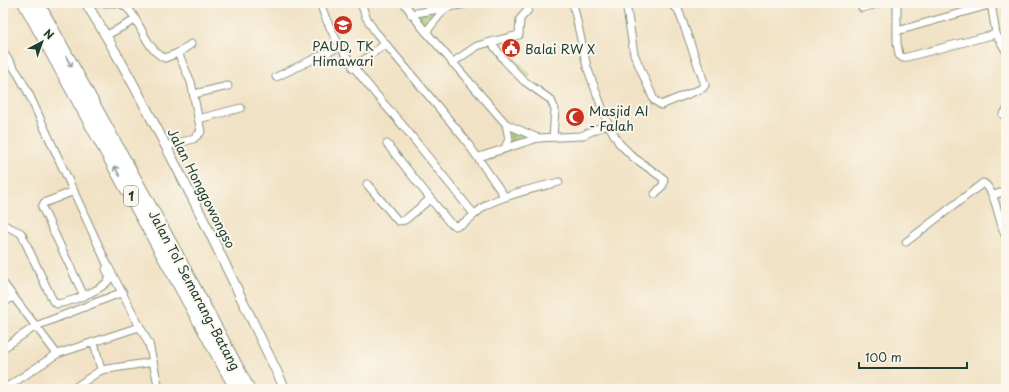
<svg xmlns="http://www.w3.org/2000/svg" width="1009" height="392" font-family="'Playpen Sans',sans-serif">
<rect width="100%" height="100%" fill="#fbf7ec"/>
<filter id="ink" filterUnits="userSpaceOnUse"><feTurbulence type="fractalNoise" baseFrequency=".025" numOctaves="2"/><feDisplacementMap in="SourceGraphic" scale="8" xChannelSelector="R" yChannelSelector="G"/><feConvolveMatrix kernelMatrix="1 2 1 2 8 2 1 2 1" color-interpolation-filters="sRGB"/></filter>
<filter id="wash" filterUnits="userSpaceOnUse"><feTurbulence type="fractalNoise" baseFrequency=".012" numOctaves="4" result="noise"/><feDisplacementMap in="SourceGraphic" scale="16" xChannelSelector="R" yChannelSelector="G"/><feGaussianBlur stdDeviation="0.9" result="paint"/><feColorMatrix in="noise" values="0 0 0 0 0 0 0 0 0 0 0 0 0 0 0 0 0 1.4 0 .05"/><feComposite in="paint" operator="in"/></filter>
<g filter="url(#wash)">
<rect width="100%" height="100%" fill="#f1e2c5"/>
<g fill="#a2c974" stroke="#608354">
<path d="M 438,10 L 426,28 L 415,16 Z"/>
<path d="M 514,58 L 530,75 L 526,80 L 509,62 Z"/>
<path d="M 509,128 L 534,137 L 511,145 Z"/>
</g>
</g>
<g filter="url(#ink)">
<g fill="none" stroke-linecap="round" stroke-linejoin="round">
<defs>
<g id="minor">
<path d="M 320,3 C 338,56 369,86 405,128 C 428,157 451,186 474,214"/>
<path d="M 361,3 L 366,17 L 374,30 L 464,138 L 505,197"/>
<path d="M 404,3 L 421,26 L 506,124 L 538,138"/>
<path d="M 573,3 L 587,67 L 608,124 L 619,143 L 633,157 L 664,179 L 663,185 L 655,194"/>
<path d="M 626,3 L 634,54 L 654,100 L 661,105 L 703,88 L 705,85 L 678,9 L 669,3"/>
<path d="M 897,3 L 897,43 L 899,55 L 903,58 L 996,34"/>
<path d="M 991,3 L 996,34 L 1006,51"/>
<path d="M 87,4 C 97,4 112,1 121,4 C 139,11 143,49 165,58 L 178,53 L 191,82 L 201,132 L 193,139 L 167,146"/>
<path d="M 862,8 L 881,3"/>
<path d="M 411,14 L 471,3"/>
<path d="M 897,31 L 996,3"/>
<path d="M 426,32 L 446,7"/>
<path d="M 107,35 L 135,20"/>
<path d="M 491,42 L 519,35 L 520,19 L 528,10 L 528,3"/>
<path d="M 3,52 L 18,74 L 27,90 L 107,264 L 149,344 L 153,362"/>
<path d="M 178,53 L 191,44"/>
<path d="M 452,63 L 477,46 L 491,42 L 505,61 L 524,81 L 551,100 L 555,110 L 553,137"/>
<path d="M 353,68 L 385,44"/>
<path d="M 276,77 L 339,47"/>
<path d="M 194,94 L 228,86"/>
<path d="M 1003,115 L 1006,111"/>
<path d="M 198,119 L 241,108"/>
<path d="M 387,144 L 449,222 L 455,226 C 467,225 477,210 488,204 C 510,193 536,188 559,182"/>
<path d="M 505,148 L 509,139 L 506,124"/>
<path d="M 479,157 L 538,138 L 581,136 L 608,124"/>
<path d="M 367,184 L 398,221 L 405,220 L 430,199"/>
<path d="M 74,191 L 44,203 L 42,207 L 84,296"/>
<path d="M 994,195 L 1006,191"/>
<path d="M 4,225 L 21,233 L 53,301 L 57,304 C 70,302 104,290 110,278 L 106,269"/>
<path d="M 906,242 L 983,183 C 995,188 999,223 1006,237"/>
<path d="M 3,283 L 57,354"/>
<path d="M 3,303 L 13,297"/>
<path d="M 94,342 L 101,370 L 153,362 L 159,389"/>
<path d="M 3,348 L 36,326 L 123,292"/>
<path d="M 4,389 L 57,354 L 139,327"/>
<path d="M 73,389 L 101,370"/>
</g>
<path id="tertiary" d="M 86,3 C 127,68 160,135 195,203 C 226,265 255,327 285,389"/>
<g id="motorway">
<path d="M 25,3 L 237,389"/>
<path d="M 37,3 L 172,247 L 248,389"/>
</g>
</defs>
<use href="#minor" stroke="#88907c" stroke-width="9"/>
<use href="#tertiary" stroke="#88907c" stroke-width="11"/>
<use href="#motorway" stroke="#88907c" stroke-width="15"/>
<use href="#minor" stroke="#fff" stroke-width="7"/>
<use href="#tertiary" stroke="#fff" stroke-width="9"/>
<use href="#motorway" stroke="#fff" stroke-width="13"/>
</g>
<defs><path id="oneway-shaft" d="M-6 0H5M1.5-3L5.5 0L1.5 3" fill="none" stroke-width="1.6" stroke-linecap="round" stroke-linejoin="round"/></defs>
<g stroke="#8f9e9a">
<use href="#oneway-shaft" transform="translate(69 62) rotate(61)"/>
<use href="#oneway-shaft" transform="translate(117 171) rotate(-119)"/>
</g>
</g>
<defs>
<symbol id="school-disc" viewBox="-11 -11 22 22"><circle r="9.5" fill="#c8321e" stroke="#fbf7ec"/><path d="M0-5L7-2L0 1L-7-2ZM-4 1L0 2.5L4 1V4Q0 6-4 4Z" fill="#fff"/></symbol>
<symbol id="civic-disc" viewBox="-11 -11 22 22"><circle r="9.5" fill="#c8321e" stroke="#fbf7ec"/><path d="M-.6-6.5H3V-4.5H.6V-3L4-1V1h2V6H-6V1h2V-1L-.6-3ZM-1.2 2.5V6h2.4V2.5Z" fill="#fff"/></symbol>
<symbol id="mosque-disc" viewBox="-11 -11 22 22"><circle r="9.5" fill="#c8321e" stroke="#fbf7ec"/><path d="M3.5-4.9A6 6 0 1 0 3.5 4.9A5 5 0 1 1 3.5-4.9Z" fill="#fff"/></symbol>
</defs>
<g fill-rule="evenodd">
<use href="#school-disc" x="332" y="14" width="22" height="22"/>
<use href="#civic-disc" x="500" y="37" width="22" height="22"/>
<use href="#mosque-disc" x="564" y="106" width="22" height="22"/>
</g>
<g text-anchor="middle" dominant-baseline="central" stroke-width="4" stroke-linejoin="round" paint-order="stroke">
<rect fill="#fbf7ec" stroke="#61756b" stroke-width="1" x="124" y="186" width="14" height="20" rx="3"/>
<g font-size="12" font-weight="bold" fill="#1f3d34">
<text x="131" y="196">1</text>
</g>
<g font-size="13" fill="#1f3d34" stroke="#fbf7ec" text-anchor="start">
<text x="343" y="45" text-anchor="middle">PAUD, TK<tspan x="343" dy="15">Himawari</tspan></text>
<text x="525" y="48">Balai RW X</text>
<text x="589" y="110">Masjid Al<tspan x="589" dy="15">- Falah</tspan></text>
</g>
<g font-size="13" fill="#1f3d34" stroke="#fbf7ec">
<text transform="translate(202 188) rotate(63)">Jalan Honggowongso</text>
<text transform="translate(195 290) rotate(62)">Jalan Tol Semarang–Batang</text>
</g>
</g>
<rect width="1009" height="392" fill="none" stroke="#fbf7ec" stroke-width="16"/>
<g transform="translate(42 42) rotate(41)" stroke="#fbf7ec" stroke-width="3" paint-order="stroke">
<path d="M0-3L7 15L0 10L-7 15Z" fill="#1f3d34"/>
<text y="-6" font-size="11" font-weight="bold" text-anchor="middle" fill="#1f3d34">N</text>
</g>
<path d="M859 362v6h108v-6" fill="none" stroke="#1f3d34" stroke-width="2"/>
<text x="865" y="362" font-size="12" fill="#1f3d34" stroke="#fbf7ec" stroke-width="3" paint-order="stroke">100 m</text>
</svg>
